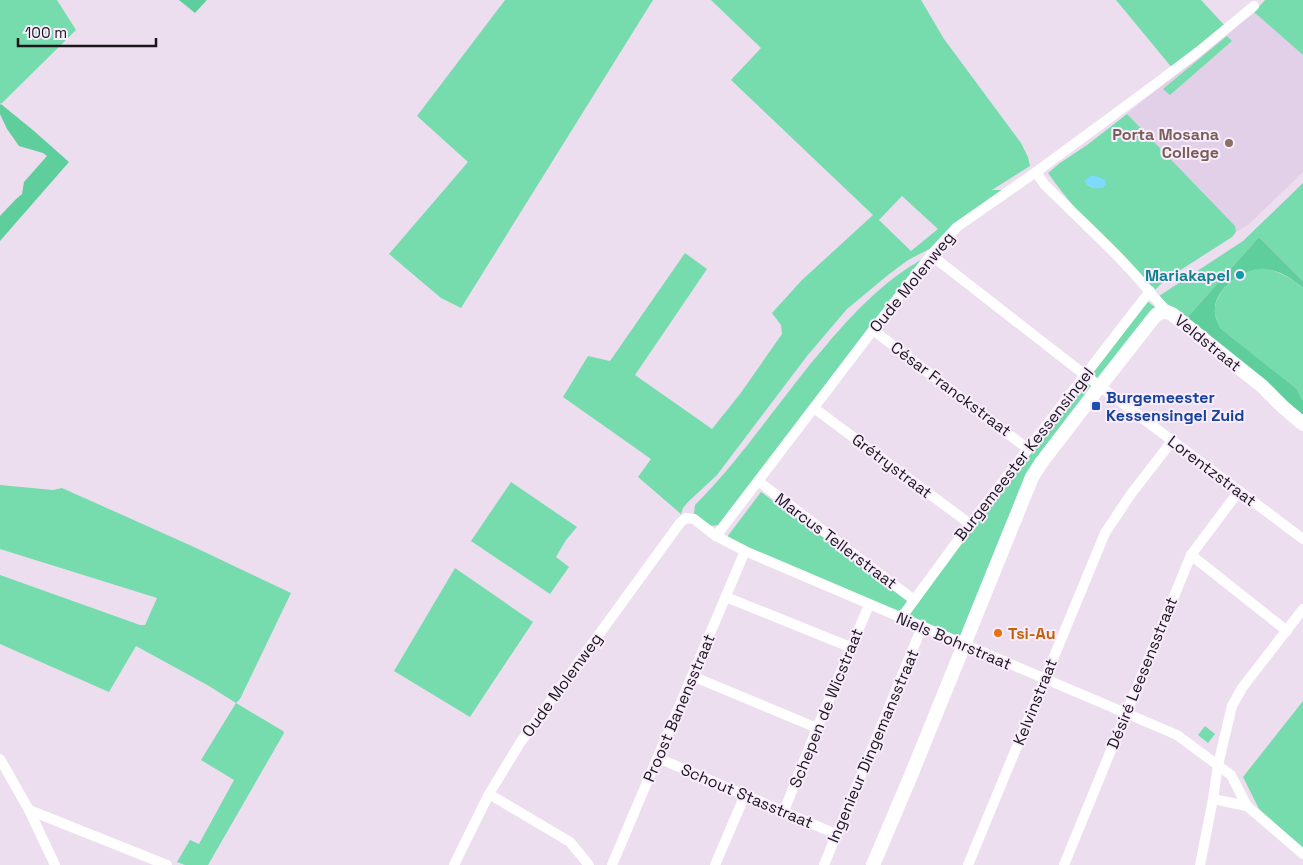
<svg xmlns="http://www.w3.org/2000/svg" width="1303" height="865" font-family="'Space Grotesk',sans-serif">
<rect width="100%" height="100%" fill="#ecdeef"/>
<path fill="#e2d0e8" d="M 1255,8 L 1303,53 L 1303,172 L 1248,225 L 1236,232 L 1234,226 L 1127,114 Z"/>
<g fill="#76dbad" fill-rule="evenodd">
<path d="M 0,0 L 57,0 L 76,30 L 1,104 L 0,103 Z"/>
<path d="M 505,0 L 653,0 L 461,308 L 441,298 L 389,254 L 468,162 L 417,116 Z"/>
<path d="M 711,0 L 921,0 L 944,39 L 1021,143 L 1028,157 L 1030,166 L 992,190 L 1003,190 L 935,246 L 908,260 L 888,275 L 847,309 L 807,356 L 717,475 L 688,502 L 683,508 L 681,514 L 638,477 L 651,459 L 563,397 L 588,356 L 610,361 L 685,253 L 707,269 L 635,375 L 712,429 L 740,394 L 782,334 L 781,325 L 772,313 L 802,280 L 873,215 L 731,80 L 761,48 ZM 902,196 L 938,229 L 911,251 L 879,220 Z"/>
<path d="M 1116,0 L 1201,0 L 1226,27 L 1173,69 Z"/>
<path d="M 1265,0 L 1303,0 L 1303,55 L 1254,12 Z"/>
<path d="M 1227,36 L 1232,41 L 1170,95 L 1163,89 Z"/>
<path d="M 1127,114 L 1235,226 L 1236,232 L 1232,237 L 1165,280 L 1155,290 C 1119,254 1077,215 1048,173 L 1060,163 L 1087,145 ZM 1091,176 L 1104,187 C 1096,189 1089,189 1085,181 Z"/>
<path d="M 1303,183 L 1303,281 L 1259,237 L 1185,320 L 1159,296 L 1243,241 Z"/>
<path d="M 928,256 L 720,525 L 709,526 L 694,514 L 695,505 C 744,456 782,396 828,343 C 856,310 888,277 928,256 Z"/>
<path d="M 1264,268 C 1279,272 1292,278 1303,288 L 1303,400 L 1301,398 L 1297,389 L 1220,328 C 1218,322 1214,315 1215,309 C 1216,292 1234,276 1248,271 C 1253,269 1259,269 1264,268 Z"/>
<path d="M 1147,301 L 1156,308 L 1099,381 L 1090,374 Z"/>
<path d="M 1086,380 L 1095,387 L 1043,457 L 962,640 L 906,617 Z"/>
<path d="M 511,482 L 577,527 L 566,540 L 556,557 L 569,567 L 550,594 L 471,541 Z"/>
<path d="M 0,485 L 53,490 L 62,488 L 194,547 L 291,593 L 240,699 L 236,703 L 283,731 L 284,733 L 208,865 L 185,865 L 177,862 L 190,840 L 199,844 L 234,780 L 201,760 L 236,703 L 209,686 L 136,646 L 109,692 L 0,644 L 0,575 L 140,625 L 145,625 L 157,598 L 0,549 Z"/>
<path d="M 761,492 L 909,600 L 900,614 L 739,546 L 727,537 Z"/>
<path d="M 455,568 L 533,622 L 491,685 L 470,717 L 394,671 Z"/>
<path d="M 1303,701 L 1303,848 L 1259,809 L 1243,777 Z"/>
<path d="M 1205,726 L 1215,734 L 1208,743 L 1198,735 Z"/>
</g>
<g fill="#5fce9d">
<path d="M 179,0 L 207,0 L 195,13 Z"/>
<path d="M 1,104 L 34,131 L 69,162 L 0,241 L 0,216 C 8,208 13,201 22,194 L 24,182 L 47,156 L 43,153 L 19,146 L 7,129 L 0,114 L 0,105 Z"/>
<path d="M 1259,237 L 1303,281 L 1303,288 C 1293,279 1279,270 1265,269 C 1245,267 1215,288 1215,309 C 1214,316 1218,322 1220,328 L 1297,389 L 1301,398 L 1303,400 L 1303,415 L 1185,320 Z"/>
</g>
<path fill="#7ddafc" d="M 1090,176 L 1096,176 L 1105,180 L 1106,185 C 1099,191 1089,189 1085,181 Z"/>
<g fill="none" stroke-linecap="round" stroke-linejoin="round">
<g stroke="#fff" stroke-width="10">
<path d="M 1036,172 L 1044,184 C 1081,221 1121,256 1153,296 C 1158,302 1163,305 1164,312"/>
<path d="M 931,255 L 1085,375 L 1303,539"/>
<path d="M 873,330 L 1028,449"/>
<path d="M 814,408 L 970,524"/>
<path d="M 758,481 L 914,600"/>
<path d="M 716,536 L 873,330 L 931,255 L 957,227 L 1036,172 L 1157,83 L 1198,52 L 1254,6"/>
<path d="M 1191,555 L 1287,631"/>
<path d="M 726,597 L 850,647"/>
<path d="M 901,618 L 970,524 L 1150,291"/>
<path d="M 692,676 L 817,728"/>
<path d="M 658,758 L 836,834"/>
<path d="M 0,759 L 29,810 L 55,865"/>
<path d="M 489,794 L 570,842 L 589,865"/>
<path d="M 1213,799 L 1247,806"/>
<path d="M 29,810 L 167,865"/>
<path d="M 784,811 L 817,728 L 869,605"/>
<path d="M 454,865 L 489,794 L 520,743 L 680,523 L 686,518 L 694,519 L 716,536 L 745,551 L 1177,735 L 1231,775 L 1247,806 L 1303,854"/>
<path d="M 612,865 L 745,551"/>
<path d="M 715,865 L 745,795"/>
<path d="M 824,865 L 922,627"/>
<path d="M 968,865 L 1105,533 L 1131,494 L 1172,441"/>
<path d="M 1064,865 L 1191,555 L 1239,491"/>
<path d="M 1200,865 L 1213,799 L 1218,765 L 1232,706 L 1242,688 L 1303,609"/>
</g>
<path stroke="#fff" stroke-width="14" d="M 873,865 L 912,773 L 1032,477 L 1041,463 L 1100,386 L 1155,316 C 1160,311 1166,311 1172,314 L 1262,386 L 1283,407 L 1303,424"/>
</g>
<circle fill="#8d6e63" stroke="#f9ecfd" stroke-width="2" cx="1229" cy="143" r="5"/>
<circle fill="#0f9aa8" stroke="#f9ecfd" stroke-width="2" cx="1240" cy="275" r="5"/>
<rect fill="#1a4fb4" stroke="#f9ecfd" stroke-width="2" x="1091" y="401" width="10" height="10" rx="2.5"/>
<circle fill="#e8710a" stroke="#f9ecfd" stroke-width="2" cx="998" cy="633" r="5"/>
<g text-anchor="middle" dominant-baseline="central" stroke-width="4" stroke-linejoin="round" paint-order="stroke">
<g font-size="16" font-weight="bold" fill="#785e54" stroke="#f9ecfd" text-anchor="end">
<text x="1219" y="134">Porta Mosana<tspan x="1219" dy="18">College</tspan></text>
</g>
<g font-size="16" font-weight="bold" fill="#0d838f" stroke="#f9ecfd" text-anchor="end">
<text x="1230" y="275">Mariakapel</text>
</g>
<g font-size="16" fill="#1b161c" stroke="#f9ecfd">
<text transform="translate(912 282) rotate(-51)">Oude Molenweg</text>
<text transform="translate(1208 343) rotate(39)">Veldstraat</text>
<text transform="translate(951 389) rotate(37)">César Franckstraat</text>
<text transform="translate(1024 454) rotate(-52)">Burgemeester Kessensingel</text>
<text transform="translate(892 466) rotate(37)">Grétrystraat</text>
<text transform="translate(1212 471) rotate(37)">Lorentzstraat</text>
<text transform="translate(836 541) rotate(37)">Marcus Tellerstraat</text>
<text transform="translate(954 641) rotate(23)">Niels Bohrstraat</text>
<text transform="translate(1142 673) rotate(-68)">Désiré Leesensstraat</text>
<text transform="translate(562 685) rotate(-54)">Oude Molenweg</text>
<text transform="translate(1035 702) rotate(-68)">Kelvinstraat</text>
<text transform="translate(679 708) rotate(-67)">Proost Banensstraat</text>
<text transform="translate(826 708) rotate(-68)">Schepen de Wicstraat</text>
<text transform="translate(873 746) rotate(-67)">Ingenieur Dingemansstraat</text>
<text transform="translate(747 796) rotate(23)">Schout Stasstraat</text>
</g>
<g font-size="16" font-weight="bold" fill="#164399" stroke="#f9ecfd" text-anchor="start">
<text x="1106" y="397">Burgemeester<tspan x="1106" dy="18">Kessensingel Zuid</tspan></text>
</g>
<g font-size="16" font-weight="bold" fill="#c56008" stroke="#f9ecfd" text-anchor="start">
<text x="1008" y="633">Tsi-Au</text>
</g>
</g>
<path d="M18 38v8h138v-8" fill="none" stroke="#1b161c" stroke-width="2.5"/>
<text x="25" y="38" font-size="15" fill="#1b161c" stroke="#f9ecfd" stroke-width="4" paint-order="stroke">100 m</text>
</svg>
